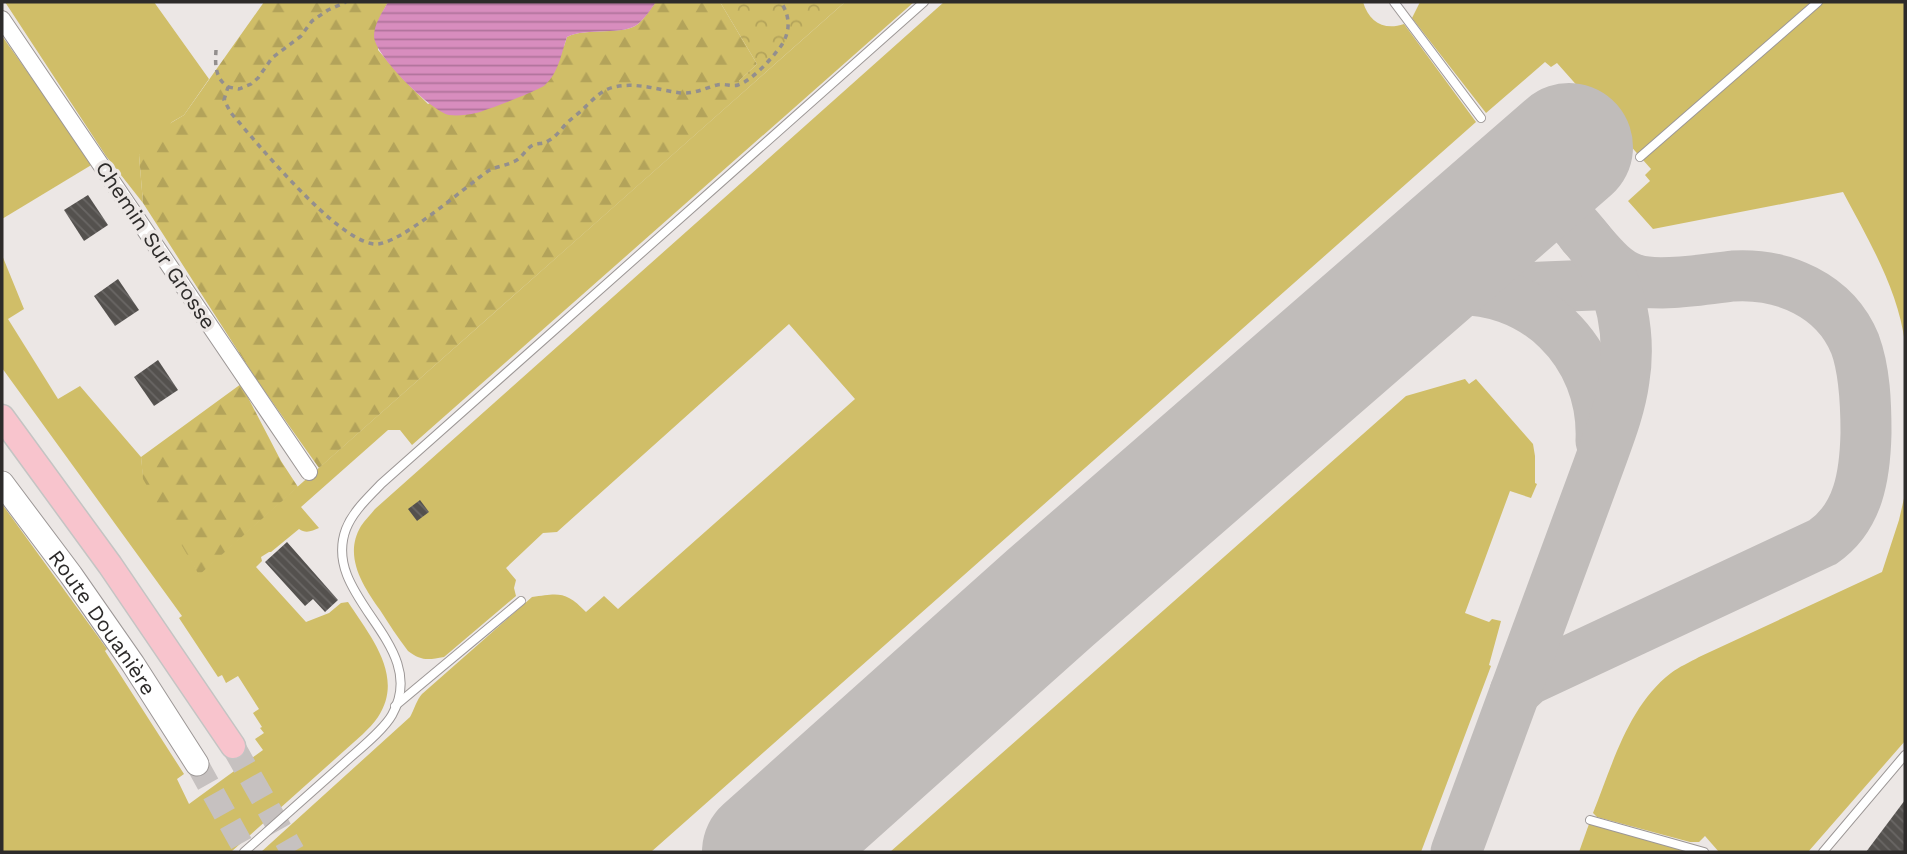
<svg xmlns="http://www.w3.org/2000/svg" width="1907" height="854" font-family="'Work Sans',sans-serif">
<defs>
<pattern id="forest-firs" width="22" height="20" patternUnits="userSpaceOnUse" patternTransform="scale(1.75)"><rect width="22" height="20" fill="#d0be68"/><path d="M5 1l3.5 6h-7zM16 11l3.5 6h-7z" fill="#b3a35a"/></pattern>
<pattern id="park-crowns" width="20" height="18" patternUnits="userSpaceOnUse" patternTransform="scale(1.75)"><rect width="20" height="18" fill="#d0be68"/><path d="M2 6a3 3 0 1 1 6 0M12 15a3 3 0 1 1 6 0" fill="none" stroke="#b3a35a"/></pattern>
<pattern id="water-rules" width="6" height="5" patternUnits="userSpaceOnUse" patternTransform="scale(1.75)"><rect width="6" height="5" fill="#d88dbe"/><path d="M0 2.5h6" fill="none" stroke="#b0739b"/></pattern>
<pattern id="building-back-hatch" width="6" height="6" patternUnits="userSpaceOnUse" patternTransform="scale(1.75)"><rect width="6" height="6" fill="#54514e"/><path d="M-1 5l2 2M0 0l6 6M5-1l2 2" fill="none" stroke="#6a6765"/></pattern>
</defs>
<rect width="100%" height="100%" fill="#ece7e5"/>
<g fill="#d0be68">
<path d="M 5,2 L 154,2 L 209,79 L 184,115 L 172,122 L 139,155 L 143,203 L 106,156 Z"/>
<path d="M 845,2 L 914,2 L 412,445 L 400,430 L 388,430 L 301,507 L 319,528 C 312,531 306,534 299,529 L 271,552 L 269,552 L 261,557 L 262,561 L 256,567 L 306,622 L 329,613 L 341,603 L 348,602 C 370,636 405,676 378,717 C 374,723 368,729 363,734 L 231,852 L 2,852 L 2,504 L 107,649 L 105,651 L 184,774 L 177,779 L 189,804 L 263,750 L 255,739 L 264,733 L 260,728 L 262,727 L 253,713 L 259,709 L 238,676 L 226,683 L 222,675 L 218,677 L 179,618 L 182,616 L 2,368 L 2,255 L 24,309 L 8,319 L 58,399 L 80,386 L 141,457 L 143,475 L 199,574 Z"/>
<path d="M 944,2 L 1363,2 C 1369,22 1384,31 1404,24 L 1476,122 L 651,852 L 261,852 L 410,717 C 414,710 417,699 422,694 L 532,597 C 559,593 566,591 586,612 L 604,596 L 618,609 L 855,399 L 789,324 L 557,532 L 543,533 L 506,568 L 516,580 L 514,588 L 516,596 L 444,657 C 428,660 421,661 408,651 C 398,638 389,624 380,610 C 363,586 343,556 361,526 C 365,520 371,514 375,509 Z"/>
<path d="M 1420,2 L 1905,2 L 1905,343 C 1898,289 1868,239 1843,192 L 1653,229 L 1628,201 L 1650,181 L 1645,175 L 1651,169 L 1557,63 L 1551,67 L 1545,62 L 1486,113 L 1412,18 Z"/>
<path d="M 2,36 L 93,164 L 2,219 Z"/>
<path d="M 1465,379 L 1469,384 L 1476,379 L 1533,444 L 1535,456 L 1535,483 L 1537,484 L 1531,498 L 1510,491 L 1465,613 L 1489,622 L 1492,619 L 1501,621 L 1489,665 L 1491,666 L 1421,852 L 890,852 L 1406,396 Z"/>
<path d="M 1905,494 L 1905,741 L 1808,852 L 1719,852 L 1705,836 L 1699,842 L 1690,842 L 1597,817 L 1593,813 C 1612,766 1628,706 1671,673 C 1679,667 1690,662 1699,657 L 1882,572 L 1899,520 Z"/>
<path d="M 1589,824 L 1678,848 L 1689,852 L 1579,852 Z"/>
</g>
<g fill="url(#forest-firs)">
<path d="M 264,2 L 388,2 L 381,15 L 378,50 L 404,80 L 428,104 L 564,46 L 567,37 C 586,27 624,36 638,24 C 645,18 650,9 656,2 L 720,2 L 757,64 L 739,81 L 739,96 L 319,468 L 256,379 L 143,203 L 139,155 L 144,139 L 184,115 Z"/>
<path d="M 241,384 L 281,461 L 298,487 L 199,575 L 143,479 L 141,457 Z"/>
</g>
<path fill="url(#park-crowns)" d="M 720,2 L 845,2 L 739,96 L 739,81 L 757,64 Z"/>
<path fill="url(#water-rules)" d="M 388,2 L 656,2 C 651,9 645,18 638,24 C 624,36 587,27 567,37 C 561,54 559,72 545,85 C 538,91 487,110 476,113 C 468,115 457,116 449,115 C 431,111 374,55 374,36 C 374,24 383,11 388,2 Z"/>
<g fill="none" stroke-linecap="round" stroke-linejoin="round">
<g stroke="#c0bcba" stroke-width="51">
<path d="M 1492,289 L 1645,283"/>
<path d="M 1370,319 C 1394,306 1417,292 1445,290 C 1533,282 1605,352 1601,441"/>
<path d="M 1515,692 L 1528,680 L 1823,542 C 1859,517 1865,475 1866,433 C 1866,404 1865,371 1855,344 C 1835,295 1783,273 1733,276 C 1707,279 1657,288 1633,279 C 1612,272 1597,250 1582,234"/>
<path d="M 1456,852 L 1598,467 C 1608,439 1620,410 1624,380 C 1631,337 1622,286 1596,251 C 1578,225 1553,202 1532,179"/>
</g>
<path stroke="#c0bcba" stroke-width="128" d="M 766,852 L 1050,598 L 1569,147"/>
</g>
<g fill="url(#building-back-hatch)">
<path d="M 88,195 L 108,225 L 84,241 L 64,210 Z"/>
<path d="M 118,279 L 139,310 L 115,326 L 94,296 Z"/>
<path d="M 158,360 L 178,390 L 154,406 L 134,377 Z"/>
<path d="M 420,500 L 429,512 L 417,521 L 408,509 Z"/>
<path d="M 287,542 L 338,600 L 325,612 L 313,599 L 305,606 L 265,562 Z"/>
<path d="M 1905,800 L 1905,852 L 1866,852 Z"/>
</g>
<g fill="none" stroke-linecap="round" stroke-linejoin="round">
<path stroke="#c6c1c0" stroke-width="23" stroke-dasharray="23 11" stroke-linecap="butt" d="M 197,764 L 246,852"/>
<path stroke="#c6c1c0" stroke-width="24" stroke-dasharray="24 12" stroke-linecap="butt" d="M 233,746 L 293,852"/>
<defs>
<g id="lane">
<path d="M 1394,2 L 1481,118"/>
<path d="M 1640,157 L 1818,2"/>
<path d="M 395,706 L 521,601"/>
<path d="M 1590,820 L 1704,852"/>
<path d="M 244,852 C 277,823 310,793 343,764 C 357,751 383,731 392,715 C 432,644 320,598 346,529 C 353,511 368,498 381,484 L 924,2"/>
<path d="M 1823,852 L 1905,755"/>
</g>
<path id="street" d="M 2,19 L 309,472"/>
<g id="secondary">
<path id="s1" d="M 2,483 L 71,575 L 133,664 L 197,764"/>
</g>
<path id="primary" d="M 2,417 L 110,565 L 233,746"/>
</defs>
<use href="#lane" stroke="#9c9796" stroke-width="10"/>
<use href="#street" stroke="#9c9796" stroke-width="18"/>
<use href="#secondary" stroke="#9c9796" stroke-width="25"/>
<use href="#primary" stroke="#c4c4c3" stroke-width="27"/>
<g stroke="#938f8e" stroke-width="3.5" stroke-dasharray="5 5" stroke-linecap="butt">
<path d="M 216,50 C 215,65 215,78 228,87 L 224,100 L 231,113 C 257,143 336,240 374,244 C 398,247 466,186 488,171 C 497,166 505,166 513,162 C 522,159 525,149 533,145 C 538,143 544,144 548,141 C 556,137 561,129 567,123 C 572,118 578,114 583,109 C 591,102 598,93 608,89 C 631,80 658,90 681,93 C 695,94 705,88 717,85 C 724,83 732,87 738,85 C 753,80 772,58 781,46 C 791,31 790,16 781,2"/>
<path d="M 228,87 L 239,89 L 251,84 L 258,78 L 272,58 L 301,36 L 312,21 L 328,10 L 346,2"/>
</g>
<use href="#lane" stroke="#fff" stroke-width="8"/>
<use href="#street" stroke="#fff" stroke-width="16"/>
<use href="#secondary" stroke="#fff" stroke-width="23"/>
<use href="#primary" stroke="#f8c4cd" stroke-width="24"/>
</g>
<g text-anchor="middle" dominant-baseline="central" stroke-width="7" stroke-linejoin="round" paint-order="stroke">
<g font-size="21" fill="#2d2b2a" stroke="#ece7e5">
<text transform="translate(156 245) rotate(56)">Chemin Sur Grosse</text>
<text stroke="none"><textPath href="#s1" startOffset="172">Route Douanière</textPath></text>
</g>
</g>
<rect width="1907" height="854" fill="none" stroke="#2d2b2a" stroke-width="7"/>
</svg>
